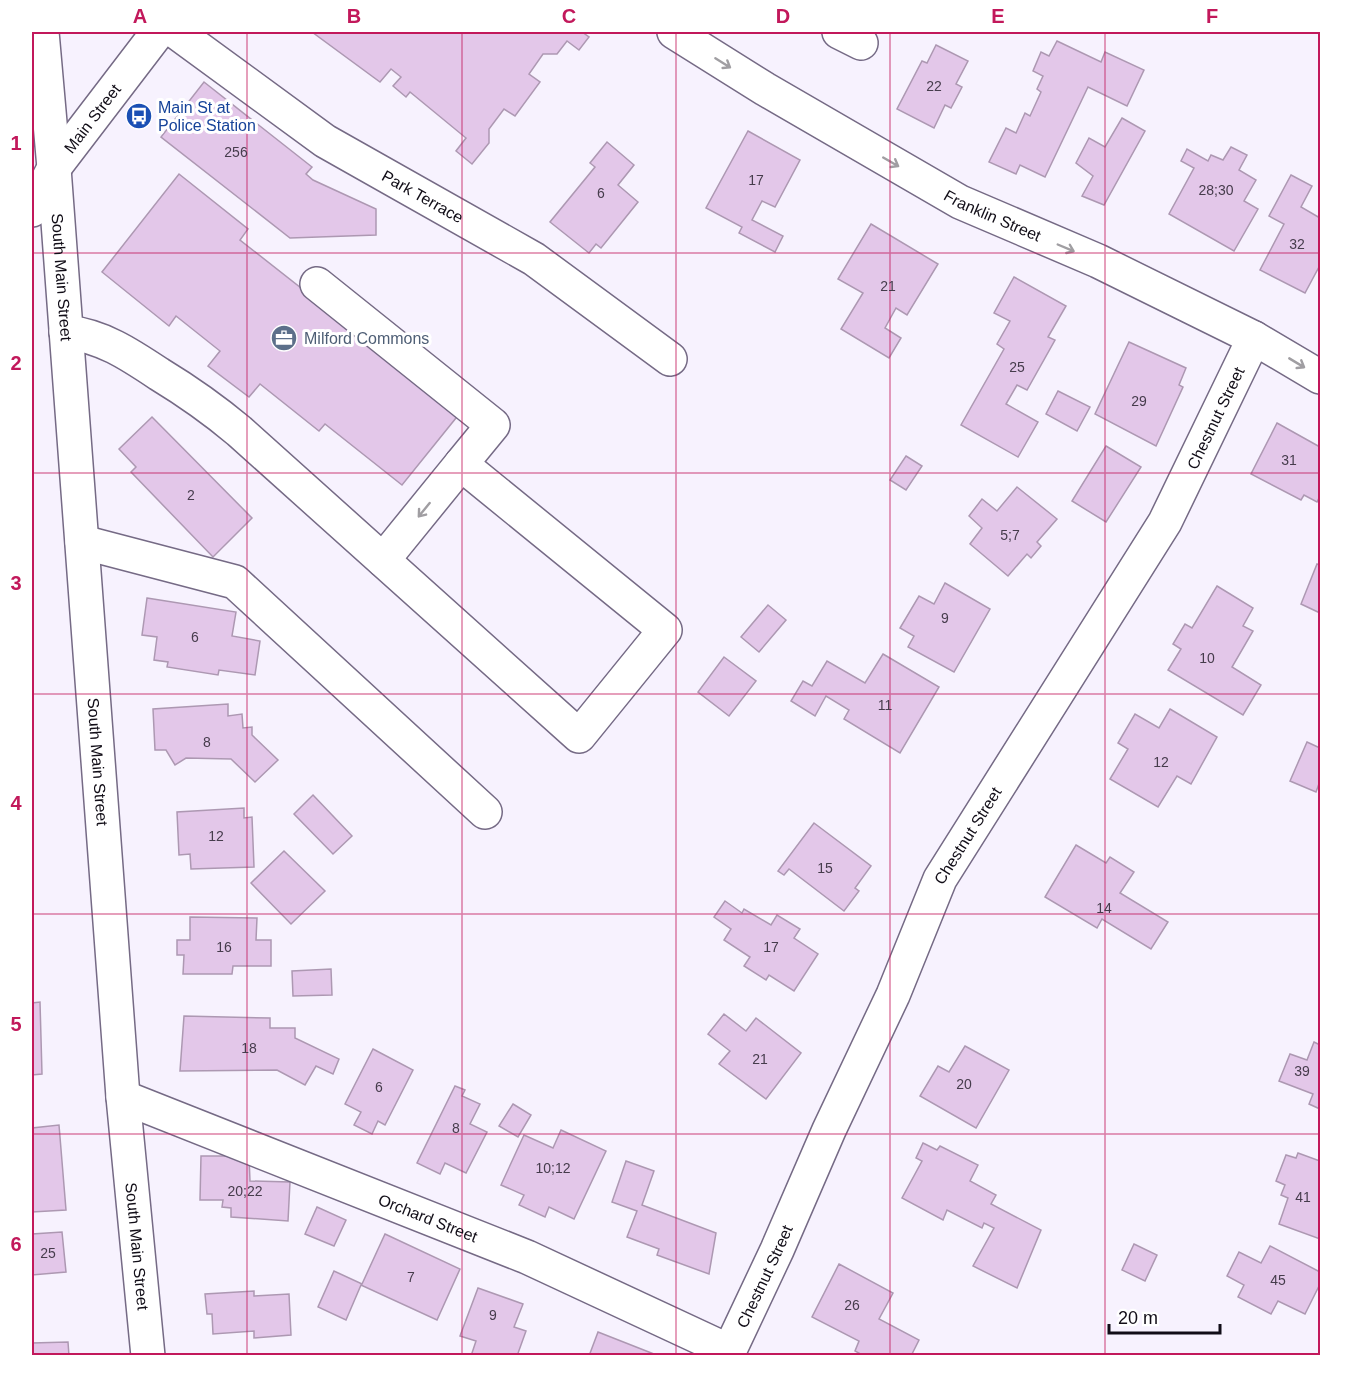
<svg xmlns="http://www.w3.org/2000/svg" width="1352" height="1387" font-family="Arial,sans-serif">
<rect width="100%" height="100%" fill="#f7f2fe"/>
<g fill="#e3c7e9" stroke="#ad98b2" stroke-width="1.5">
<path d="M 312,32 L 582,32 L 589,37 L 579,50 L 567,41 L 557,54 L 543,54 L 529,74 L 540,82 L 515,116 L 504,109 L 489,129 L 489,143 L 472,164 L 456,151 L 466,138 L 410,92 L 406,97 L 393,86 L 401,77 L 391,69 L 380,82 Z"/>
<path d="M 1057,41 L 1101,62 L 1105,52 L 1144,70 L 1127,106 L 1088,87 L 1045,177 L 1020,165 L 1016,174 L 989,162 L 1006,128 L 1016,133 L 1025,113 L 1030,116 L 1041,92 L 1037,89 L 1043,76 L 1033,71 L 1041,52 L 1049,56 Z"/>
<path d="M 936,45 L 968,61 L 956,84 L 962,87 L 951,108 L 945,105 L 934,128 L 897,109 L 922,61 L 927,63 Z"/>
<path d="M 204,82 L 312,167 L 306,174 L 313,180 L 376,209 L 376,235 L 290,238 L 161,137 Z"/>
<path d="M 1122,118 L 1145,131 L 1104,205 L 1082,196 L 1093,176 L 1076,163 L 1089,138 L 1105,147 Z"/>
<path d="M 748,131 L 800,160 L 775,207 L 762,201 L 752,220 L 783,236 L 775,252 L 739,233 L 742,227 L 706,208 Z"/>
<path d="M 607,142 L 634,165 L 618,185 L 638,202 L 601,248 L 596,244 L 589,253 L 550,222 L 595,167 L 590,163 Z"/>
<path d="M 1231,147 L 1247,155 L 1239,170 L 1256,180 L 1244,201 L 1258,209 L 1234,251 L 1169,214 L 1194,168 L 1181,161 L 1187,149 L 1208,161 L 1211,155 L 1223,160 Z"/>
<path d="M 179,174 L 248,229 L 240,240 L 460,413 L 402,485 L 325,424 L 319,431 L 260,384 L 249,397 L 208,366 L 220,351 L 176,316 L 169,326 L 102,272 Z"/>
<path d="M 1291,175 L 1312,186 L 1301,207 L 1320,218 L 1320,265 L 1305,293 L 1260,270 L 1284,224 L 1269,216 Z"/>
<path d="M 871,224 L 938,264 L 907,315 L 896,308 L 885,328 L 901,338 L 889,358 L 841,329 L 863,293 L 838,279 Z"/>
<path d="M 1014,277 L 1066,306 L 1048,337 L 1055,340 L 1027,390 L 1017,385 L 1006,404 L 1038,422 L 1018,457 L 961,425 L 1004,349 L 997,344 L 1010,321 L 994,313 Z"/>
<path d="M 1129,342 L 1186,368 L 1179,385 L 1183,387 L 1156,446 L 1095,414 Z"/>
<path d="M 1058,391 L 1090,407 L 1077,431 L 1046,414 Z"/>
<path d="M 152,417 L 252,518 L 213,557 L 131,472 L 136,467 L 119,449 Z"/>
<path d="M 1277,423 L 1320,447 L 1320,496 L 1317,502 L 1304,495 L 1301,500 L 1251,474 Z"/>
<path d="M 1106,446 L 1141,467 L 1106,522 L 1072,501 Z"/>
<path d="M 906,456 L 922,466 L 906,490 L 890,480 Z"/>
<path d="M 1017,487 L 1057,519 L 1037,542 L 1041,546 L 1031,558 L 1027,554 L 1008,576 L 970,544 L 982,528 L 969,516 L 982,499 L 997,511 Z"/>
<path d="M 1317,564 L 1320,565 L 1320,613 L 1301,604 Z"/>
<path d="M 945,583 L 990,609 L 954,672 L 908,647 L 914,636 L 900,628 L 919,596 L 934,604 Z"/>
<path d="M 1217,586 L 1253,608 L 1243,626 L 1253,631 L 1232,667 L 1261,685 L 1243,715 L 1168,670 L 1181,649 L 1173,644 L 1185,624 L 1192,628 Z"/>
<path d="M 147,598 L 236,612 L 232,636 L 260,641 L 255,675 L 219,670 L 218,675 L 167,667 L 168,662 L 154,660 L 157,637 L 142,635 Z"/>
<path d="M 768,605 L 786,620 L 759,652 L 741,637 Z"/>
<path d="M 883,654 L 939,687 L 900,753 L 844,719 L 849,710 L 826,696 L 815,716 L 791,701 L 803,681 L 812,686 L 827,661 L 865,683 Z"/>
<path d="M 724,657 L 756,681 L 729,716 L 698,692 Z"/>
<path d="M 228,704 L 228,716 L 242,714 L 243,728 L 252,727 L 252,735 L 278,760 L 255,782 L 231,759 L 186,758 L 175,765 L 166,750 L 155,750 L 153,709 Z"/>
<path d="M 1170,709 L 1217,737 L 1191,784 L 1177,776 L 1158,807 L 1110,779 L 1128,749 L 1118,743 L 1135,714 L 1159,728 Z"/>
<path d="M 1307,742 L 1320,748 L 1320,781 L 1316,792 L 1290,781 Z"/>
<path d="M 313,795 L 352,836 L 333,854 L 294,814 Z"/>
<path d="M 244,808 L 244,818 L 252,817 L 254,867 L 191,869 L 190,854 L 179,855 L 177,812 Z"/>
<path d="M 814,823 L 871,866 L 855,888 L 859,891 L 844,911 L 789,869 L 784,875 L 778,871 Z"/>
<path d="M 1076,845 L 1106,863 L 1110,857 L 1134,872 L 1120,893 L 1168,922 L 1151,949 L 1102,919 L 1097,928 L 1045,897 Z"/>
<path d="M 284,851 L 325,891 L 291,924 L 251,883 Z"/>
<path d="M 725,901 L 742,913 L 744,909 L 771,925 L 777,915 L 800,929 L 794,938 L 818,954 L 794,991 L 769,975 L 766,980 L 744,966 L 750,957 L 724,940 L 731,929 L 714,917 Z"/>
<path d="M 190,917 L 257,918 L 256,940 L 271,940 L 271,966 L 233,966 L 232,974 L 183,974 L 184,955 L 177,955 L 177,940 L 190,940 Z"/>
<path d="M 331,969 L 332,995 L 293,996 L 292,971 Z"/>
<path d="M 40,1002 L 42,1074 L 32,1075 L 32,1003 Z"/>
<path d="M 724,1014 L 746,1031 L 756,1018 L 801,1053 L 766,1099 L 719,1064 L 730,1051 L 708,1034 Z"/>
<path d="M 184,1016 L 270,1018 L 270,1028 L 295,1028 L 295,1038 L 339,1059 L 333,1074 L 316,1066 L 305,1085 L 277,1070 L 180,1071 Z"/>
<path d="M 1314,1042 L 1320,1045 L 1320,1109 L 1309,1104 L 1313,1094 L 1279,1081 L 1290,1054 L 1307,1060 Z"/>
<path d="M 965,1046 L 1009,1070 L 976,1128 L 920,1096 L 938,1066 L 949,1072 Z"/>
<path d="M 373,1049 L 413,1070 L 385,1125 L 378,1121 L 372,1134 L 354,1125 L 361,1112 L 345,1104 Z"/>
<path d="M 455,1086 L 465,1090 L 462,1096 L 480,1104 L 470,1124 L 487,1132 L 466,1173 L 445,1163 L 440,1174 L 417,1163 Z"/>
<path d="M 513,1104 L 531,1115 L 518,1137 L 499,1126 Z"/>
<path d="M 59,1125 L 66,1210 L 32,1212 L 32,1128 Z"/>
<path d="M 561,1130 L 606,1151 L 574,1219 L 549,1207 L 545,1217 L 519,1205 L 524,1195 L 501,1185 L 524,1135 L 553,1148 Z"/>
<path d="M 923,1143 L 937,1150 L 940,1146 L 978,1165 L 970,1181 L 996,1195 L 991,1204 L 1041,1230 L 1017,1288 L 973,1266 L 994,1228 L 984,1223 L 982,1228 L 947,1210 L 943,1220 L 902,1198 L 922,1161 L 916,1158 Z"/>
<path d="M 1298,1153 L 1320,1161 L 1320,1239 L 1279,1224 L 1288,1198 L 1281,1195 L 1285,1185 L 1276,1181 L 1286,1155 L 1296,1158 Z"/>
<path d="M 201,1156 L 249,1156 L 250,1181 L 290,1182 L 288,1221 L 231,1217 L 231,1208 L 222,1207 L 223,1200 L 200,1200 Z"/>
<path d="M 626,1161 L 654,1171 L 642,1205 L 716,1233 L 709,1274 L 657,1255 L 659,1249 L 627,1237 L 637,1211 L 612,1202 Z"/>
<path d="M 317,1207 L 346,1220 L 334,1246 L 305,1234 Z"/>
<path d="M 62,1232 L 66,1272 L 32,1275 L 32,1234 Z"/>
<path d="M 385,1234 L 460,1269 L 437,1320 L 361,1285 L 346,1320 L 318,1307 L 334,1271 L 362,1284 Z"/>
<path d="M 1134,1244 L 1157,1255 L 1145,1281 L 1122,1270 Z"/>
<path d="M 1270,1246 L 1320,1272 L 1320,1284 L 1305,1314 L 1278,1301 L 1271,1314 L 1238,1297 L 1244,1285 L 1227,1276 L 1239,1252 L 1261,1263 Z"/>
<path d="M 839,1264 L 893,1293 L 879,1319 L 919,1340 L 911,1356 L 864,1356 L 855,1351 L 859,1341 L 812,1317 Z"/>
<path d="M 478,1288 L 523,1304 L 514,1327 L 526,1331 L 517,1356 L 471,1356 L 476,1341 L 460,1336 Z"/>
<path d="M 254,1291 L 254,1296 L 289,1294 L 291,1335 L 254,1338 L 254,1331 L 213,1334 L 212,1314 L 207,1314 L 205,1294 Z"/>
<path d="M 598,1332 L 659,1356 L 589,1356 Z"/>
<path d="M 68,1342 L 69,1356 L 32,1356 L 32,1343 Z"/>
</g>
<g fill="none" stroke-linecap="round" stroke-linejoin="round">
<defs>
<g id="minor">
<path id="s1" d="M 176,32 L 325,141 L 534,259 L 670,359"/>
<path id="s2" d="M 674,32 L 765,89 L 960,202 L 1098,261 L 1254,338 L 1320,377"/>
<path d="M 839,32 L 861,43"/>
<path d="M 66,332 C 102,336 129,354 159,374 C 187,391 214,410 239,431 L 579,736 L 665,630 L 461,464 L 493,425 L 317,284"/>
<path d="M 82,542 L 235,582 L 485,812"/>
<path d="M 383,560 L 461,464"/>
<path id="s3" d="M 123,1097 L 527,1257 L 729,1351"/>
<path id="s4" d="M 727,1356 L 777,1250 L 829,1130 L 893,995 L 940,879 L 1165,522 L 1254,338"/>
</g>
<g id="major">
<path id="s5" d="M 42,32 L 54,168 L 123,1097 L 148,1356"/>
<path id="s6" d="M 32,210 L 54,168 L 158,32"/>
</g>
</defs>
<use href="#minor" stroke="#756a85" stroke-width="36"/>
<use href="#major" stroke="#756a85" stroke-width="36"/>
<use href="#minor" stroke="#fff" stroke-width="33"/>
<use href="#major" stroke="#fff" stroke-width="33"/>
</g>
<defs><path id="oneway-shaft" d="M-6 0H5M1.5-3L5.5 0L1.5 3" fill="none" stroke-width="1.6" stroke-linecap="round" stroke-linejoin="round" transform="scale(1.5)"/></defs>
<g stroke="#a09ea2">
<use href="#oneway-shaft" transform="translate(723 63) rotate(32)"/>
<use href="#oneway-shaft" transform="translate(891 162) rotate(30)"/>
<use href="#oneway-shaft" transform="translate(1066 248) rotate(23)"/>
<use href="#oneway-shaft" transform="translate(1297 363) rotate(31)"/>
<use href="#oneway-shaft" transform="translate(424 510) rotate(129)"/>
</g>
<path fill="none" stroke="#c2185b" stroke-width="1.5" stroke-opacity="0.55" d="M 247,32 L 247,1356M 462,32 L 462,1356M 676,32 L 676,1356M 890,32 L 890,1356M 1105,32 L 1105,1356M 32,253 L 1320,253M 32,473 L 1320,473M 32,694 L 1320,694M 32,914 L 1320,914M 32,1134 L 1320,1134"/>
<defs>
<symbol id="bus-disc" viewBox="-11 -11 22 22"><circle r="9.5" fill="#1a4fb4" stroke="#fff"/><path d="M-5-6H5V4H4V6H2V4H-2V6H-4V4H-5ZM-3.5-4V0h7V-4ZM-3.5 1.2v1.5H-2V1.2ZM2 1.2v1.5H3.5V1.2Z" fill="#fff"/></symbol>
<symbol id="office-disc" viewBox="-11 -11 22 22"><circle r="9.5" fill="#5c6f8a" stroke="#fff"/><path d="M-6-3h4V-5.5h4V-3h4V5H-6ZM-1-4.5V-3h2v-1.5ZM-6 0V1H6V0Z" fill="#fff"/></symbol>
</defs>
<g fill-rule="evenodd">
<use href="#bus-disc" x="124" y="101" width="30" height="30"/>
<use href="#office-disc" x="269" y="323" width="30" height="30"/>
</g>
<g text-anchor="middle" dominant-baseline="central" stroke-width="6" stroke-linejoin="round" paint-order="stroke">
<g font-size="14" fill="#463c4c">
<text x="934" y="86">22</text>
<text x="236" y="152">256</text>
<text x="756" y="180">17</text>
<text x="1216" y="190">28;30</text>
<text x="601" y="193">6</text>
<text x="1297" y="244">32</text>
<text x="888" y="286">21</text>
<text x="1017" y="367">25</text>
<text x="1139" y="401">29</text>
<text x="1289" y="460">31</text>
<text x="191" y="495">2</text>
<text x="1010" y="535">5;7</text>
<text x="945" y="618">9</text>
<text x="195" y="637">6</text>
<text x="1207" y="658">10</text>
<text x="885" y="705">11</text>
<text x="207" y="742">8</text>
<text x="1161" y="762">12</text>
<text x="216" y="836">12</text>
<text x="825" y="868">15</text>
<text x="1104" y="908">14</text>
<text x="224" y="947">16</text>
<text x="771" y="947">17</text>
<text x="249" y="1048">18</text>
<text x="760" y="1059">21</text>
<text x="1302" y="1071">39</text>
<text x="964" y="1084">20</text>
<text x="379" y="1087">6</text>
<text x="456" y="1128">8</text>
<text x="553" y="1168">10;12</text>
<text x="245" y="1191">20;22</text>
<text x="1303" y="1197">41</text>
<text x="48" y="1253">25</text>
<text x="411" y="1277">7</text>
<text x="1278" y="1280">45</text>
<text x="852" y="1305">26</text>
<text x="493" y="1315">9</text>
</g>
<g font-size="16" fill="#164399" stroke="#fff" text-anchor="start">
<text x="158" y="107">Main St at<tspan x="158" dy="18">Police Station</tspan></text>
</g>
<g font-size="16" fill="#110d17" stroke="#fff">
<text stroke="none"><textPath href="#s6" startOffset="110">Main Street</textPath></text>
<text stroke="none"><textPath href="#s1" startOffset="297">Park Terrace</textPath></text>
<text stroke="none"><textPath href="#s2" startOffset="368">Franklin Street</textPath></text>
<text stroke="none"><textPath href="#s5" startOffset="246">South Main Street</textPath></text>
<text stroke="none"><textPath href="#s4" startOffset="1060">Chestnut Street</textPath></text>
<text stroke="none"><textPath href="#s5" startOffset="732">South Main Street</textPath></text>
<text stroke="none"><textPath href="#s4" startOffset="574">Chestnut Street</textPath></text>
<text stroke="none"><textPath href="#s3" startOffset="328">Orchard Street</textPath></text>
<text stroke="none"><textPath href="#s5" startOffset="1218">South Main Street</textPath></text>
<text stroke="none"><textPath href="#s4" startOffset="88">Chestnut Street</textPath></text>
</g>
<g font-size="16" fill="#4e5e75" stroke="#fff" text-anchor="start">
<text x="304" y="338">Milford Commons</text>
</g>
</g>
<rect width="1352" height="1387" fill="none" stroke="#ffffff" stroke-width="66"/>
<path d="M1109 1324v9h111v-9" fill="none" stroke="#110d17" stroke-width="3"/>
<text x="1118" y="1324" font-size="18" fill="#110d17" stroke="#ffffff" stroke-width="4.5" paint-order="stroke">20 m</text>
<rect x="33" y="33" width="1286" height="1321" fill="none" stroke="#c2185b" stroke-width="2"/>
<g font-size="20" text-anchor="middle" font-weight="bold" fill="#c2185b">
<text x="140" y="23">A</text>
<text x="354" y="23">B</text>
<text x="569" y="23">C</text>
<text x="783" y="23">D</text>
<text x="998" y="23">E</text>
<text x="1212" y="23">F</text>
<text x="16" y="150">1</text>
<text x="16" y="370">2</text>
<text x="16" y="590">3</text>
<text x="16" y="810">4</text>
<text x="16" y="1031">5</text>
<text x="16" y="1251">6</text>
</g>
</svg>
